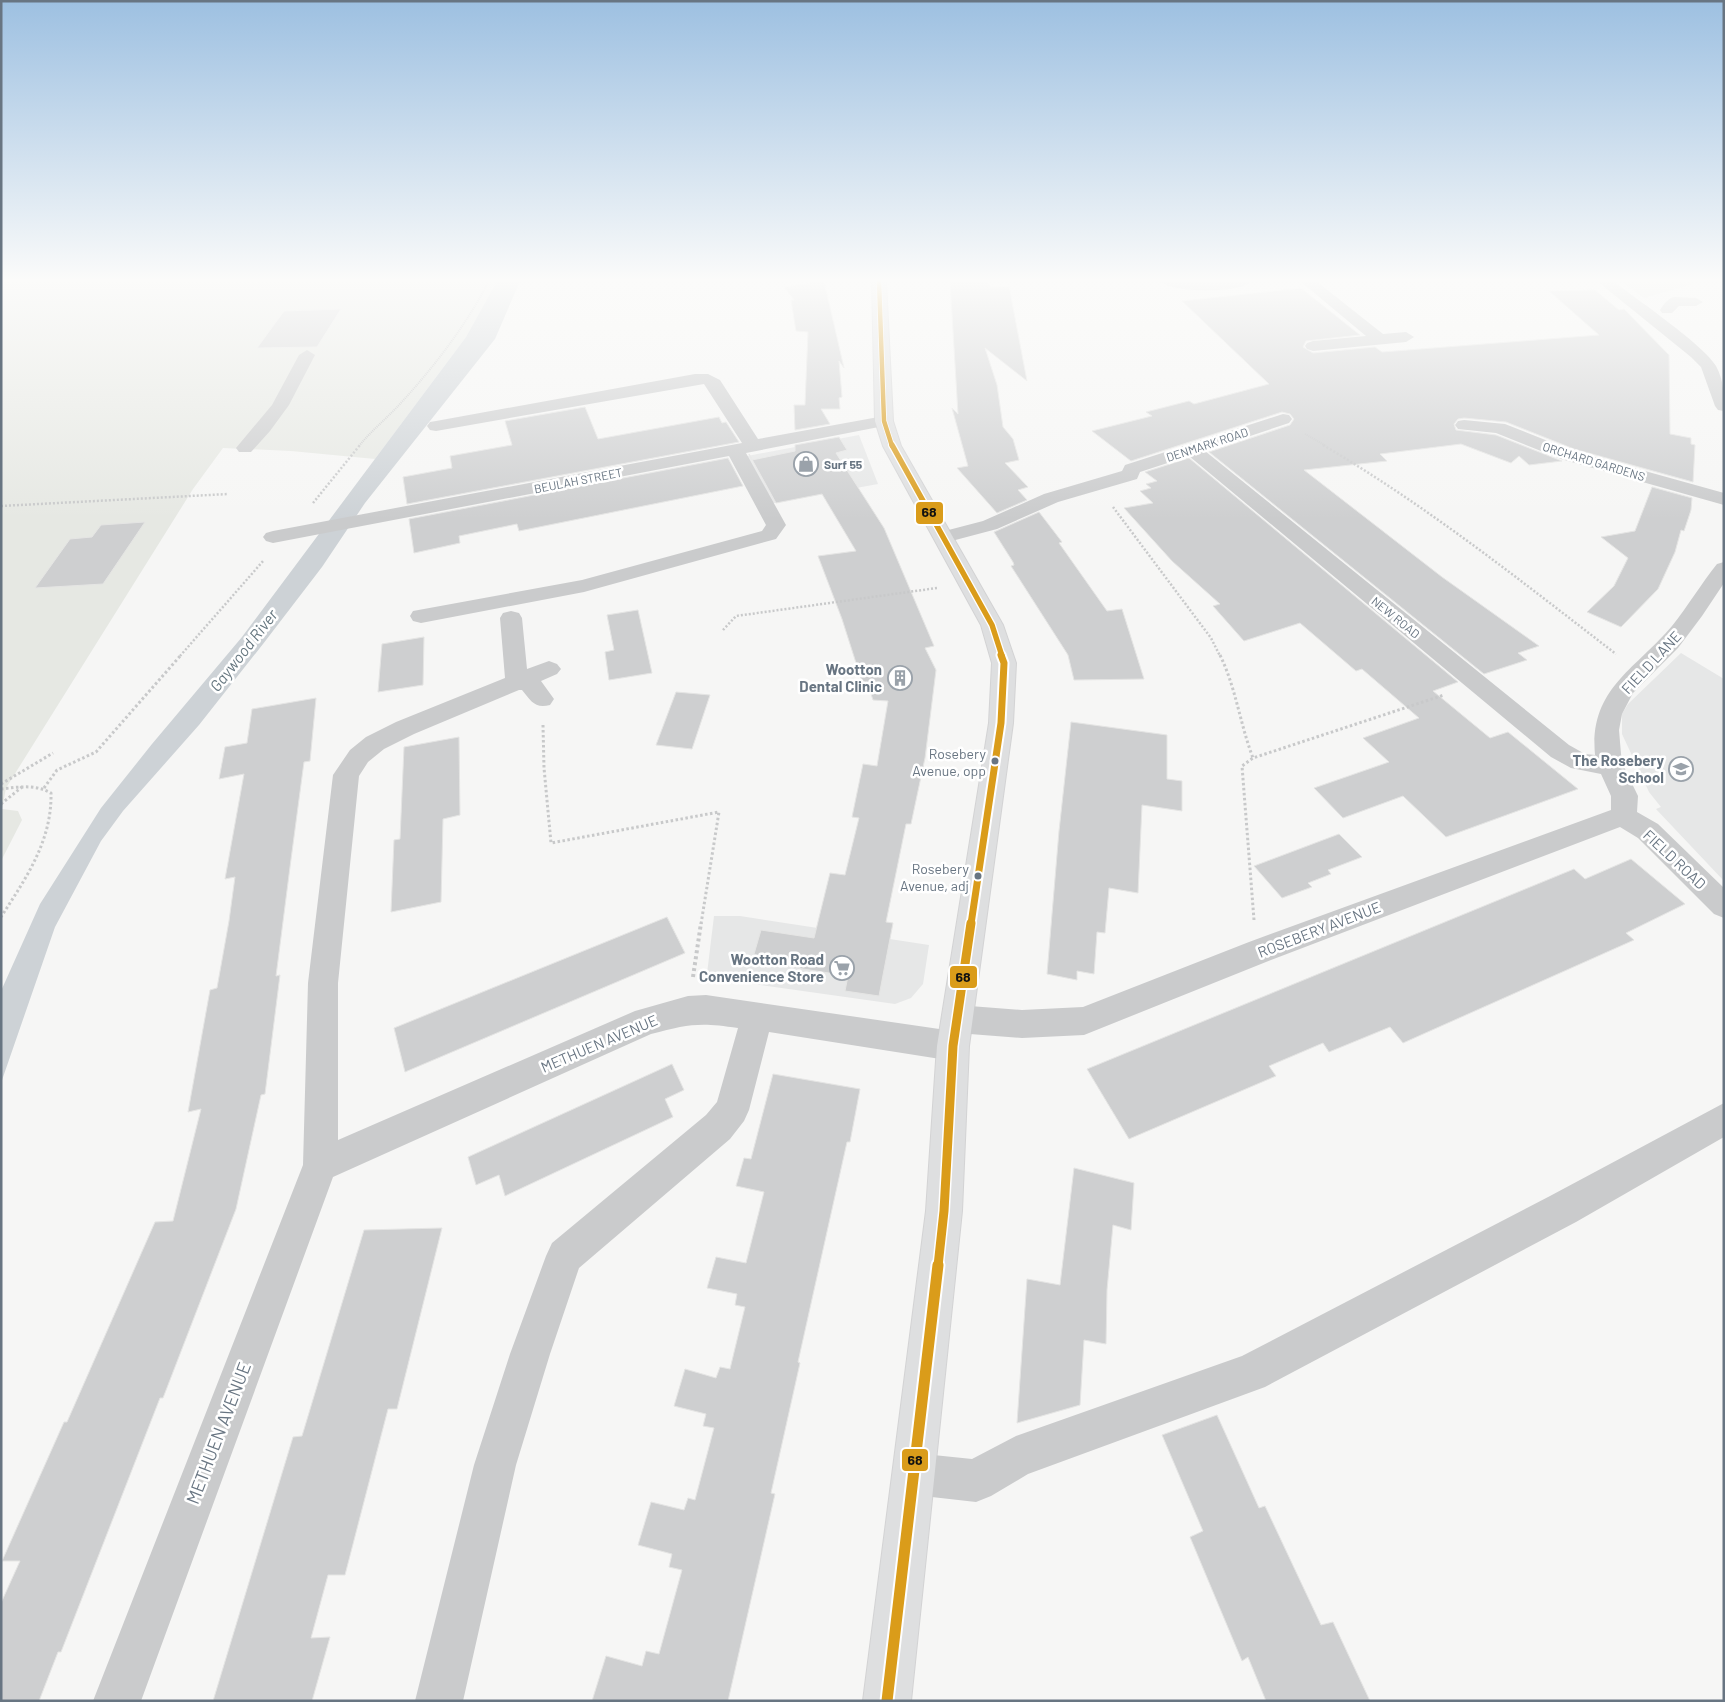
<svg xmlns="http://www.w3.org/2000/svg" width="1725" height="1702" font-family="Barlow,sans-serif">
<rect width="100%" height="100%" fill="#f6f6f5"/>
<g fill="#e6e7e7">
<path d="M 859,435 L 878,484 L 769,504 L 742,457 Z"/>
<path d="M 1681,653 L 1724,679 L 1724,881 L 1656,809 L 1661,807 L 1649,792 L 1622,734 L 1622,714 L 1628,704 Z"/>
<path d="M 714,916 L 740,916 L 929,945 L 923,984 L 911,998 L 895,1004 L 739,982 L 706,982 Z"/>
</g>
<g fill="#e6e8e3">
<path d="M 1,281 L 497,281 L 466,337 L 375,459 L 291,451 L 223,448 L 193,489 L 6,788 L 2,809 L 18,811 L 22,820 L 1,861 Z"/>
<path d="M 1621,281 L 1704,281 L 1644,298 Z"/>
</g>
<path fill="#cdd2d6" d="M 497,281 L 520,281 L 495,339 L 365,503 L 322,567 L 263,644 L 199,725 L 123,811 L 101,841 L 55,927 L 1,1083 L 1,991 L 40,904 L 101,808 L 152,744 L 242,637 L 466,337 Z"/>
<g fill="#cecfd0" stroke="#e5e5e4">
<path d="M 810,281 L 824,281 L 844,368 L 839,361 L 842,397 L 839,398 L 840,409 L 821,409 L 830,424 L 795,430 L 794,405 L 805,405 L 808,332 L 796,331 L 791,300 L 794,300 L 784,287 L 810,283 Z"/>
<path d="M 950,281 L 987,281 L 991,287 L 1009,286 L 1027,381 L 985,348 L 997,385 L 1003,427 L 1013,439 L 1019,460 L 1005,463 L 1028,487 L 1018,490 L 1027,500 L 997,513 L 957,468 L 968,466 L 952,408 L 958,414 Z"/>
<path d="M 1301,288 L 1360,335 L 1306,341 L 1303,347 L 1313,353 L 1375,347 L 1382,352 L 1599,335 L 1549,291 L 1595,290 L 1619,310 L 1624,309 L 1669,355 L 1670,434 L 1691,438 L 1691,444 L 1695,445 L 1693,482 L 1574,449 L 1506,422 L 1464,418 L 1458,419 L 1454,424 L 1456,430 L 1496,435 L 1562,461 L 1529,465 L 1519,456 L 1511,463 L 1461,444 L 1380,454 L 1387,461 L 1304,470 L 1442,577 L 1539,646 L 1518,653 L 1527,660 L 1484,674 L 1209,452 L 1290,425 L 1294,419 L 1290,414 L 1282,412 L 1131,461 L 1092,431 L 1152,416 L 1146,412 L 1189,401 L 1194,404 L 1269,384 L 1182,301 Z"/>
<path d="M 341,309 L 317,347 L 257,348 L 284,311 Z"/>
<path d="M 585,407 L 598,439 L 719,417 L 722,423 L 726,422 L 739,442 L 407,504 L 403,477 L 452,468 L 450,456 L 512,445 L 505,421 Z"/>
<path d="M 839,437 L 847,450 L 836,453 L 884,528 L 934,646 L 925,648 L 936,670 L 925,758 L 911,824 L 906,824 L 886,922 L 893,923 L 879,996 L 845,991 L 848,976 L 752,961 L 761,930 L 814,938 L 830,873 L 845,875 L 859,818 L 852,817 L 863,764 L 877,766 L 888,701 L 873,700 L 870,691 L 865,691 L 842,619 L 818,556 L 856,551 L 822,494 L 776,503 L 749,454 L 752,460 L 795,451 L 795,445 Z"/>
<path d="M 728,458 L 743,486 L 519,531 L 517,524 L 459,536 L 460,543 L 414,553 L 409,519 Z"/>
<path d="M 1189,458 L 1458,682 L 1433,691 L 1490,738 L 1508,732 L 1578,789 L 1446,837 L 1403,796 L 1343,818 L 1314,788 L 1389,762 L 1363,738 L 1419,718 L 1362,669 L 1356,671 L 1300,623 L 1244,641 L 1213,606 L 1220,604 L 1172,561 L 1124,508 L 1153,503 L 1140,491 L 1151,488 L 1146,484 L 1157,481 L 1145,472 Z"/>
<path d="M 1652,487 L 1692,498 L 1691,510 L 1684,531 L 1681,530 L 1675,552 L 1658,589 L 1621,627 L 1587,612 L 1614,586 L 1628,558 L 1601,537 L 1635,531 Z"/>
<path d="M 1039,512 L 1062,542 L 1059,543 L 1107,611 L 1122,609 L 1144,679 L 1074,680 L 1068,655 L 1011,566 L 1014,565 L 1013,562 L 994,532 Z"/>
<path d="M 145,522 L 103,584 L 35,588 L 70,539 L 92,537 L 101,525 Z"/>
<path d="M 638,610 L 652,673 L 609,680 L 605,652 L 614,650 L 607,615 Z"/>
<path d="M 424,637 L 423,685 L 378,692 L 382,644 Z"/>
<path d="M 676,692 L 710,695 L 692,749 L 656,745 Z"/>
<path d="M 316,698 L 310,761 L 304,762 L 290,867 L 276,976 L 280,975 L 265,1094 L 261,1095 L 236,1209 L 163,1398 L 160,1398 L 61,1652 L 58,1652 L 39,1701 L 1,1701 L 1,1603 L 20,1561 L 2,1561 L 64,1422 L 67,1422 L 155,1222 L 173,1221 L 201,1109 L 188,1112 L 210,990 L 217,988 L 229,921 L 235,877 L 225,879 L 244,774 L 219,779 L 225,747 L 247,743 L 252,709 Z"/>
<path d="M 1071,722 L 1167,735 L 1167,779 L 1182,781 L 1182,811 L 1142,805 L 1138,893 L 1109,888 L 1105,933 L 1097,932 L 1094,974 L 1077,971 L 1077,980 L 1047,974 L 1059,831 Z"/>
<path d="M 459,737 L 460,815 L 443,819 L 441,902 L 391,912 L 394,840 L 400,839 L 404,747 Z"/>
<path d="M 1339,834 L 1362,857 L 1328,870 L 1331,874 L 1308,883 L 1312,887 L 1282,898 L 1254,866 Z"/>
<path d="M 1631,859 L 1685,904 L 1626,933 L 1634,940 L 1403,1043 L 1390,1027 L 1329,1052 L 1323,1043 L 1269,1066 L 1276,1076 L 1129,1139 L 1087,1069 L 1574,869 L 1585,879 Z"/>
<path d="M 667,917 L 685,953 L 405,1072 L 394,1028 Z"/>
<path d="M 672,1064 L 684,1090 L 665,1099 L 673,1117 L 505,1196 L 499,1175 L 476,1185 L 468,1157 Z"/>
<path d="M 773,1074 L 860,1089 L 850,1142 L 847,1142 L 798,1362 L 800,1363 L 771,1493 L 775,1494 L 728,1701 L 592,1701 L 606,1656 L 642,1666 L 646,1651 L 659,1654 L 682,1570 L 669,1567 L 672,1554 L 638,1545 L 651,1502 L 684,1510 L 688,1498 L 695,1500 L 714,1428 L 703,1426 L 706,1414 L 674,1406 L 685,1369 L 716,1378 L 720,1367 L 730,1369 L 745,1307 L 735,1305 L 737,1294 L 707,1288 L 716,1257 L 746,1263 L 764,1192 L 736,1186 L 744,1158 L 751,1159 Z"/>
<path d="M 1074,1168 L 1134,1183 L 1131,1230 L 1113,1225 L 1107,1290 L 1106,1344 L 1084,1340 L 1080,1405 L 1017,1423 L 1027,1279 L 1060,1285 Z"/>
<path d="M 442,1228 L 397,1409 L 388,1409 L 345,1575 L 328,1575 L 311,1638 L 330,1637 L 312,1701 L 213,1701 L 293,1437 L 302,1436 L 364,1230 Z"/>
<path d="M 1217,1415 L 1259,1508 L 1265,1506 L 1321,1625 L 1333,1622 L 1370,1701 L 1266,1701 L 1248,1657 L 1242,1661 L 1190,1537 L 1203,1531 L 1162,1435 Z"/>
</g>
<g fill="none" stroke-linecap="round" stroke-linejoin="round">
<defs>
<path id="major" d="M 872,281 L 886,281 L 893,421 L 901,446 L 1003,625 L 1016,663 L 1013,723 L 969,1046 L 962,1211 L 911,1701 L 863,1701 L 926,1211 L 937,1046 L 989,723 L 992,663 L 981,625 L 883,446 L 875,421 Z"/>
</defs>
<use href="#major" stroke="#d3d3d4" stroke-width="2"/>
<g stroke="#c8c9ca" stroke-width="2" stroke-dasharray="1 1" stroke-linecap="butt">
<path d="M 1305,434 L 1326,446"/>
<path d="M 359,446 C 371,431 386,419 399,405 C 434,367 465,327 489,281"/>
</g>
<g stroke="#c8c9ca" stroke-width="2.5" stroke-dasharray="2 2" stroke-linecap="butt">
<path d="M 1323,445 C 1427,506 1521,581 1616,654"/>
<path d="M 313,503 L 360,445"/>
<path d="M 1,506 L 228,494"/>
<path d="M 1113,507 L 1211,638 L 1220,656"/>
<path d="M 723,630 L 736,616 L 937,588"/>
<path d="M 180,656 L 264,560"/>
</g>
<g stroke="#c8c9ca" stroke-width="3" stroke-dasharray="2.5 2.5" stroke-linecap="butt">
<path d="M 1220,655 C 1236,688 1240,724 1253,758"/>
<path d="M 543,725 L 544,768 L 551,843 L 719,812 L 701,924"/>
<path d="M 1,784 L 53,753"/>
<path d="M 44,788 L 57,770 L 96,752 L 181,655"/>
<path d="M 1,789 C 19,787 35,784 51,793 C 52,841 26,878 1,917"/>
<path d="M 1,804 L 22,787"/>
<path d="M 1254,920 L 1242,766 L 1253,758 L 1444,695"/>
</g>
<path stroke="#c8c9ca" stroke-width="4" stroke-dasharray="3 3" stroke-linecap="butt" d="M 693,977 L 701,923"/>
<g fill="#cacbcc" fill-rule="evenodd">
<path d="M 1161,281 L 1252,281 C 1243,293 1171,294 1161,281 Z"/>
<path d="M 1300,281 L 1316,281 L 1383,334 L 1406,332 L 1414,337 L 1406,342 L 1313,351 L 1307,349 L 1305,346 L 1307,343 L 1313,341 L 1366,336 Z"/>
<path d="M 1597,281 L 1613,281 C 1635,298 1705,346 1716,366 C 1724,381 1724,395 1724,411 L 1718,410 L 1715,406 L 1701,367 L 1691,357 Z"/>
<path d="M 1675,297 L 1696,298 L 1703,302 L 1696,306 L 1679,306 L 1672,313 L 1662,313 L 1660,310 C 1664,304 1668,298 1675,297 Z"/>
<path d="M 307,350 L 315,355 L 289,405 L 270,431 L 251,452 L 239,452 L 236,448 L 272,405 L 299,355 Z"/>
<path d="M 695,374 L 708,374 L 720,380 L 758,439 L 884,416 L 890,417 L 893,421 L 890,425 L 884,426 L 746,453 L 786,525 L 776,539 L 584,592 L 421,623 L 413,621 L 410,616 L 413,611 L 582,580 L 762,531 L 766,525 L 729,456 L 273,543 L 266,541 L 263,537 L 266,533 L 273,531 L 742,443 L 704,384 L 436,431 L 430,430 L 427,426 L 430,422 L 436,421 Z"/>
<path d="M 1283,414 L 1289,415 L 1292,419 L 1289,423 L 1205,451 L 1569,745 L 1585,754 L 1595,755 C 1589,689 1635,670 1672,626 C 1688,606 1701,584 1717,564 L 1724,562 L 1724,583 L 1702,616 L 1678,648 L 1633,693 L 1622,714 L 1619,730 L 1621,754 L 1624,767 L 1638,796 L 1637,812 L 1658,824 L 1724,888 L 1724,918 L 1714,914 L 1638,838 L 1620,827 L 1271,960 L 1084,1035 L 1022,1038 L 957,1033 L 964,1036 L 969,1046 L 964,1056 L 953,1061 L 769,1032 L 749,1110 L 744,1121 L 730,1139 L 579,1268 L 550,1354 L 516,1465 L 463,1701 L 415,1701 L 474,1465 L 510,1354 L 546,1256 L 552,1243 L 706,1115 L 717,1102 L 738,1028 C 700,1022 688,1024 651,1034 L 333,1177 L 141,1701 L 93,1701 L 303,1165 L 308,983 L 333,775 L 350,750 L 366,737 L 396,722 L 505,678 L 500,618 L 503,613 L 511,611 L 519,613 L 522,618 L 527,669 L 549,661 L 557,664 L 561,669 L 557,674 L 541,681 L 554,699 L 550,705 C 535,709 531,701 522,690 L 519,690 L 414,734 L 384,749 L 368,762 L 359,776 L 338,983 L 338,1140 L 635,1011 L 688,996 L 706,995 L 953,1031 L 946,1029 L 941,1019 L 946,1009 L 957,1005 L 1022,1010 L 1083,1007 L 1249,942 L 1611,810 L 1611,796 L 1601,774 L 1571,768 L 1551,757 L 1189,456 L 1140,472 L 1137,479 L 1058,502 L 997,529 L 944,543 L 937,541 L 934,537 L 937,533 L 983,521 L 1044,494 L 1122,471 L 1125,465 Z"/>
<path d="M 1464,420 L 1505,424 L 1573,451 L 1724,493 L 1724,505 L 1561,459 L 1496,433 L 1458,429 L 1455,425 L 1458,421 Z"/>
<path d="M 1724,1103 L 1724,1137 L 1576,1222 L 1265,1387 L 1028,1474 L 991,1496 L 976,1502 L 914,1495 L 899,1489 L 893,1474 L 899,1459 L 914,1453 L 972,1459 L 1016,1436 L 1242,1356 L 1550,1196 Z"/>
</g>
<use href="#major" fill="#dedfe0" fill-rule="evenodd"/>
<defs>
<path id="bus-1-far4" d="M 879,281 L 884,421 L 892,446"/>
<path id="bus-1-far3" d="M 892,445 L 992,625 L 1002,656"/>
<path id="bus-1-far2" d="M 971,924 L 1001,723 L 1004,663 L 1001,655"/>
<path id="bus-1-far1" d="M 938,1266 L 944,1211 L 953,1046 L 971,923"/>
<path id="bus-1" d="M 887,1701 L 938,1265"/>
</defs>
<use href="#bus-1-far4" stroke="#fff" stroke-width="6"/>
<use href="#bus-1-far3" stroke="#fff" stroke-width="8"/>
<use href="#bus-1-far2" stroke="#fff" stroke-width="11"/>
<use href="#bus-1-far1" stroke="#fff" stroke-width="12"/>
<use href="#bus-1" stroke="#fff" stroke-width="15"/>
<use href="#bus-1-far4" stroke="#da9c1a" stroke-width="4.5"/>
<use href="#bus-1-far3" stroke="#da9c1a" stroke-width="5.5"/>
<use href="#bus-1-far2" stroke="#da9c1a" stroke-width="7"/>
<use href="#bus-1-far1" stroke="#da9c1a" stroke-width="9"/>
<use href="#bus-1" stroke="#da9c1a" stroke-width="11"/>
</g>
<linearGradient id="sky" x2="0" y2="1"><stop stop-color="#9dc0e1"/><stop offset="0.54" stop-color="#fbfbfa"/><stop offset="1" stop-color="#fbfbfa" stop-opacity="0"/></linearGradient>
<rect width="1725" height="519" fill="url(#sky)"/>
<defs>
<symbol id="shop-ring" viewBox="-11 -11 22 22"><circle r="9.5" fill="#fff" stroke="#9aa2aa" stroke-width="1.5"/><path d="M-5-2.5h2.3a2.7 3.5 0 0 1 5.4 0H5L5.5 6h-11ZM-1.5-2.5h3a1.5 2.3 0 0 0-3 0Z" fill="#9aa2aa"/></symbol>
<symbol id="building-ring" viewBox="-11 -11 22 22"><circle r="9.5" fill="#fff" stroke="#9aa2aa" stroke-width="1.5"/><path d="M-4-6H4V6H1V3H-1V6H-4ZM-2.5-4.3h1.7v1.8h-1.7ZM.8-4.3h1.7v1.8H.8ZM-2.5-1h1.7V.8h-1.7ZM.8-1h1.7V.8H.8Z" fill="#9aa2aa"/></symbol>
<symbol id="school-ring" viewBox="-11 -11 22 22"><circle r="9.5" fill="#fff" stroke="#9aa2aa" stroke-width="1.5"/><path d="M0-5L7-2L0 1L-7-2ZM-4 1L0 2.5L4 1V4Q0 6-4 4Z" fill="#9aa2aa"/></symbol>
<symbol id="supermarket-ring" viewBox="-11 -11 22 22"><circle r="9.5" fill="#fff" stroke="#9aa2aa" stroke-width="1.5"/><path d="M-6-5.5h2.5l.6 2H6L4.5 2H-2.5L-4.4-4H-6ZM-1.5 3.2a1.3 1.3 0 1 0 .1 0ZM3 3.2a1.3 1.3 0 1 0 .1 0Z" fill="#9aa2aa"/></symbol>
</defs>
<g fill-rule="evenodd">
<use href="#shop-ring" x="792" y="450" width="28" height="28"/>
<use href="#building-ring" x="886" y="664" width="28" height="28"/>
<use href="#school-ring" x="1667" y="755" width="28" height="28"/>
<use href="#supermarket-ring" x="828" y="954" width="28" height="28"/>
</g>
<g fill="#687582" stroke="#fff" stroke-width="2">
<circle cx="995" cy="761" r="4.5"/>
<circle cx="978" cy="876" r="4.5"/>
</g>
<g text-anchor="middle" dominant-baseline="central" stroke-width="5" stroke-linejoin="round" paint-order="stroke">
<g font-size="12" fill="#687582" stroke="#fff">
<text transform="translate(1207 444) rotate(-18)">DENMARK ROAD</text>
<text transform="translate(1594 461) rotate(17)">ORCHARD GARDENS</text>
<text transform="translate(578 480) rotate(-11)">BEULAH STREET</text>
<text transform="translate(1396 617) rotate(39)">NEW ROAD</text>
</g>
<g font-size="12" font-weight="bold" fill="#687582" stroke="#fff" text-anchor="start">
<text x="824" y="464">Surf 55</text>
</g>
<g font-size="14" fill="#687582" stroke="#fff" text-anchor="end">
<text x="986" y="753">Rosebery<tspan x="986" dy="17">Avenue, opp</tspan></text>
<text x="969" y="868">Rosebery<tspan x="969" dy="17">Avenue, adj</tspan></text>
</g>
<g font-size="15" fill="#687582" stroke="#fff">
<text transform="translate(1651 662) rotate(-47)">FIELD LANE</text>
<text transform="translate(1675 859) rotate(43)">FIELD ROAD</text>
<text transform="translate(1319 929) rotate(-21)">ROSEBERY AVENUE</text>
<text transform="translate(599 1043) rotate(-23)">METHUEN AVENUE</text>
</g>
<g font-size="15" font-weight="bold" fill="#687582" stroke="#fff" text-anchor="end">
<text x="882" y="669">Wootton<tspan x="882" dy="17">Dental Clinic</tspan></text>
<text x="1664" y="760">The Rosebery<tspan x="1664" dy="17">School</tspan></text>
<text x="824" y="959">Wootton Road<tspan x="824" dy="17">Convenience Store</tspan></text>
</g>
<g font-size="16" font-style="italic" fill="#64757e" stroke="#fff">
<text transform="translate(243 650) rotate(-52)">Gaywood River</text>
</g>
<g font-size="18" fill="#687582" stroke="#fff">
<text transform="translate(218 1433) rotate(-69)">METHUEN AVENUE</text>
</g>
</g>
<g stroke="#fff" stroke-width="2">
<rect x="915" y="501" width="29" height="24" rx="5" fill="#da9c1a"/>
<rect x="949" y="965" width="29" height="24" rx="5" fill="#da9c1a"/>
<rect x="901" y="1448" width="28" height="24" rx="5" fill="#da9c1a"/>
</g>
<g font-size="14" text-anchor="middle" font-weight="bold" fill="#111">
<text x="929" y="517">68</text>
<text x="963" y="982">68</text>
<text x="915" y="1465">68</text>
</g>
<rect width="1725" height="1702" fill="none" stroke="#687582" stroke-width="5"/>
</svg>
